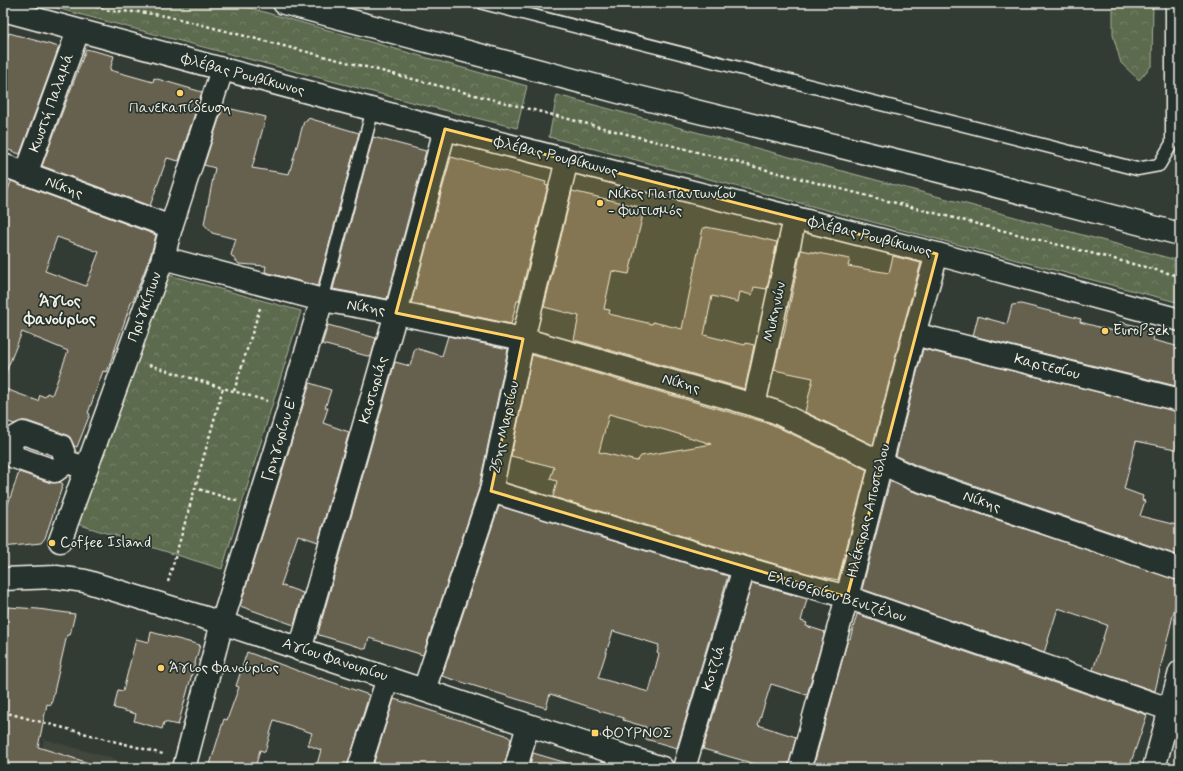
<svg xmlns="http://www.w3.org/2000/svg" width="1183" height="771" font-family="Mynerve,sans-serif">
<defs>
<pattern id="forest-crowns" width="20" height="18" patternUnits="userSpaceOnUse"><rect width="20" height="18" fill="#5c6b4d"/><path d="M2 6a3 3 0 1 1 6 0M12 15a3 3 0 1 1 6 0" fill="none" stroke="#748167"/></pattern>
</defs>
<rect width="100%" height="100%" fill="#333c34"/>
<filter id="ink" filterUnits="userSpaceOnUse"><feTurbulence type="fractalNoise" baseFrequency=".025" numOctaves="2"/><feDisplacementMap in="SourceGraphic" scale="8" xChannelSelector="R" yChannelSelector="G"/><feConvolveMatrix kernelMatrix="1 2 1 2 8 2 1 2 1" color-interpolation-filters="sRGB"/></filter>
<g filter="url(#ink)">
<path fill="#42473c" d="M 44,739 L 145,768 L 38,768 Z"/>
<g fill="url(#forest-crowns)" stroke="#a8ae9a">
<path d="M 37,3 L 232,3 L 527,86 L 517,128 L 407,101 Z"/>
<path d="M 1113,3 L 1153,3 L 1152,65 L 1139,80 L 1121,63 L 1113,35 Z"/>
<path d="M 557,95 L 1180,261 L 1180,303 L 549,137 Z"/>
<path d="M 165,274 L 301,311 L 222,569 L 74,523 Z"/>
</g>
<g fill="#66604f" stroke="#f4f1e8" fill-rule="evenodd">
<path d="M 9,33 L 59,47 L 20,154 L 3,148 L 3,47 Z"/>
<path d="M 86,49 L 114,56 L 110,70 L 153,82 L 154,78 L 202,92 L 179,161 L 167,158 L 150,206 L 42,166 Z"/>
<path d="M 223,107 L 266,117 L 252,168 L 289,174 L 304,121 L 307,121 L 308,118 L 359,133 L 318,286 L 265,272 L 266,266 L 239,264 L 231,255 L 236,239 L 212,233 L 204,224 L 215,168 L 204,165 Z"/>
<path d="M 373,137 L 426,151 L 387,299 L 333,289 Z"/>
<path d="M 451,157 L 546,182 L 545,185 L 548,186 L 519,301 L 517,301 L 511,324 L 411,303 Z"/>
<path d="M 11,181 L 156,235 L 151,254 L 133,301 L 132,300 L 107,372 L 103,371 L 88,413 L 90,414 L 77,447 L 74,446 L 70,437 L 65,434 L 27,421 L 22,421 L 14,424 L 3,420 L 3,388 L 38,401 L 40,395 L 45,397 L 47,393 L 52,395 L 68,351 L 22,332 L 4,377 L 3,376 L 3,204 ZM 57,237 L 99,252 L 86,286 L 45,271 Z"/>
<path d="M 572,191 L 640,207 L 640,209 L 644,210 L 629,274 L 612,271 L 604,309 L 610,310 L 609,314 L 652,324 L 653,322 L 682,329 L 703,228 L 706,228 L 706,227 L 747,235 L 777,242 L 767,289 L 754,287 L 752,295 L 740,292 L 738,302 L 712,296 L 704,335 L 745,345 L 746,343 L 754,345 L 745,389 L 574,340 L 579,316 L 544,307 Z"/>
<path d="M 801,250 L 850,259 L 848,266 L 889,273 L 893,256 L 921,263 L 902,331 L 873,445 L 805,412 L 813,378 L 774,370 L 782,337 L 783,338 Z"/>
<path d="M 1021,304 L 1081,319 L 1080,322 L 1117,332 L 1120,322 L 1155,330 L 1153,340 L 1180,347 L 1180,387 L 973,336 L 978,316 L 1007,324 L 1012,305 Z"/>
<path d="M 328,325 L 376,338 L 371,357 L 322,344 Z"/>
<path d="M 448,336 L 508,349 L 479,488 L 423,655 L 369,638 L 366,649 L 319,635 L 318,633 L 395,362 L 410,366 L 415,348 L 442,356 Z"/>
<path d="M 923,349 L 1180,412 L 1180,450 L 1136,441 L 1124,489 L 1143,496 L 1142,500 L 1145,501 L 1140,516 L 1180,526 L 1180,556 L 918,466 L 896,456 Z"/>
<path d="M 532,355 L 771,424 L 867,470 L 838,580 L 813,575 L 748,556 L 553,497 L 557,481 L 550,479 L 554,467 L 511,456 ZM 609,414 L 631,420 L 712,444 L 641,456 L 637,461 L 599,452 Z"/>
<path d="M 310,383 L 331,390 L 325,408 L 328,408 L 323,423 L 349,432 L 318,542 L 298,535 L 281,585 L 303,593 L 294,625 L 240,606 Z"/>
<path d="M 19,472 L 51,483 L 60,482 L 63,484 L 45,538 L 41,543 L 3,547 L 3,508 L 7,507 Z"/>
<path d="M 890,481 L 909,490 L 1180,581 L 1180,586 L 1155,691 L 1093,670 L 1107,625 L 1058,608 L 1044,653 L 862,589 Z"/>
<path d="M 499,506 L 728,576 L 677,748 L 642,738 L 646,727 L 623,720 L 624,718 L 599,711 L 599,710 L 550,694 L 546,708 L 442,676 ZM 613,631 L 659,645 L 657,653 L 659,654 L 649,692 L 598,678 Z"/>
<path d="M 752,583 L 807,599 L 801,621 L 807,623 L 806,626 L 825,632 L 807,695 L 771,684 L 758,725 L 796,737 L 788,768 L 769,768 L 703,749 Z"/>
<path d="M 8,607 L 38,609 L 75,614 L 70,635 L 67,635 L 51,705 L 47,704 L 38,747 L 92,764 L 91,768 L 3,768 L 3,637 Z"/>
<path d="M 857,614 L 1147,715 L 1129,768 L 813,768 L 848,639 L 850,639 Z"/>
<path d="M 151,632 L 200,645 L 178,725 L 164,722 L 162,729 L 134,721 L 136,714 L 114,708 L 118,690 L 123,691 L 136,639 L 149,642 Z"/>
<path d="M 247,652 L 320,679 L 320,678 L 369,695 L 347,768 L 316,768 L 321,750 L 308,745 L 312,733 L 274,720 L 265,752 L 260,750 L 255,768 L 209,768 L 224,719 L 227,720 L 239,687 L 236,686 Z"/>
<path d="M 394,699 L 506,735 L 511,739 L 504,768 L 372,768 Z"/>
<path d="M 533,753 L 567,763 L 566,768 L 529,768 Z"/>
</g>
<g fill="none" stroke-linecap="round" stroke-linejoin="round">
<defs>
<g id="lane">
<path d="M 483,3 L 1137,169 L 1159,165 L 1172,143 L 1172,3"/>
<path d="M 322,300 L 373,109"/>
</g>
<g id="street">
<path d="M 284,3 L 634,96 L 939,171 L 1180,234"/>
<path d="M 3,165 L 171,227"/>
<path d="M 26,174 L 78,31"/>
<path d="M 163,258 L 322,300 L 396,313 L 523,339 L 754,405 L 776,412 L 913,478 L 1180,569"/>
<path d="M 914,334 L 1180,400"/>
<path d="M 754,405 L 795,218"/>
<path d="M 67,462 L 55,471 L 14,457 L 9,441 L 23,433 L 61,446 L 67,462 L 86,468"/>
<path d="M 491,491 L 744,568 L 847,597 L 1180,713"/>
<path d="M 60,541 L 163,258 L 171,227 L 222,70"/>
<path d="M 300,650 L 396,313 L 445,129"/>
<path d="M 424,690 L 491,491 L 523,339 L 567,160"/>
<path d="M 184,768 L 222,623 L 289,408 L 322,300"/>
<path d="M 359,768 L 388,678"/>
<path d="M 516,768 L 528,725"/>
<path d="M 684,768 L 744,568"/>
<path d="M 800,768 L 847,597 L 914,334 L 937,254"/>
<path d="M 1154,768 L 1180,672"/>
</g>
<g id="secondary">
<path d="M 3,10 L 445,129 L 937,254 L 1180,320"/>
<path d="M 3,579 L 56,577 L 85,581 L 222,623 L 528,725 L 662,768"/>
</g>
</defs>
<use href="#lane" stroke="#f4f1e8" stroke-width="15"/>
<use href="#street" stroke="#f4f1e8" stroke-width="25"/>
<use href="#secondary" stroke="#f4f1e8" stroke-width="25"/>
<g stroke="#f4f1e8" stroke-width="2.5" stroke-dasharray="3 3" stroke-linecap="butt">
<path d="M 84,3 L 110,11 L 140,12 L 171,17 L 1180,276"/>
<path d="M 149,365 L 223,388"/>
<path d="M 234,391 L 260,308"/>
<path d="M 237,501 L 195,488 L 223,388 L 267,401"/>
<path d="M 168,582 L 195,488"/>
<path d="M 3,712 L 163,754"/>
</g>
<use href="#lane" stroke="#26332d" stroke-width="12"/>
<use href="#street" stroke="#26332d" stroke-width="22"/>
<use href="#secondary" stroke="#26332d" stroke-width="22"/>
</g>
</g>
<path fill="#ffd166" fill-opacity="0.2" stroke="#ffd166" stroke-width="3" stroke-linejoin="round" d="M 445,129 L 937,254 L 847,597 L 491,491 L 523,339 L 396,313 Z"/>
<g fill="#ffd166" stroke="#26332d" stroke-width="1.5">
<circle cx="180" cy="93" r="4"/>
<circle cx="600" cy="203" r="4"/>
<circle cx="1105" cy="331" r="4"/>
<circle cx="52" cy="543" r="4"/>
<circle cx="161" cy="668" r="4"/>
<rect x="591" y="729" width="8" height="8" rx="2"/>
</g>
<g text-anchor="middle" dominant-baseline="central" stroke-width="3.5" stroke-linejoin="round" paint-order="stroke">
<g font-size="15" fill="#f4f1e8" stroke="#26332d">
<text transform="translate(243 75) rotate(15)">Φλέβας Ρουβίκωνος</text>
<text transform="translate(52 103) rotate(-70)">Κωστή Παλαμά</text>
<text transform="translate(556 157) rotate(14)">Φλέβας Ρουβίκωνος</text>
<text transform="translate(64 188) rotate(20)">Νίκης</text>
<text transform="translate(870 237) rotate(14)">Φλέβας Ρουβίκωνος</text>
<text transform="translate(145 307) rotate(-70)">Πριγκίπων</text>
<text transform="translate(366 308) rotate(9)">Νίκης</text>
<text transform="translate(775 312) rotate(-78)">Μυκηνών</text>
<text transform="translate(1047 367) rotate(14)">Καρτεσίου</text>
<text transform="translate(681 384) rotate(16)">Νίκης</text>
<text transform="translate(374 390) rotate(-74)">Καστοριάς</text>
<text transform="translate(505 427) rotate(-78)">25ης Μαρτίου</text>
<text transform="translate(280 439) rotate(-73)">Γρηγορίου Ε'</text>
<text transform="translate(982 502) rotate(19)">Νίκης</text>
<text transform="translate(869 511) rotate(-76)">Ηλέκτρας Αποστόλου</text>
<text transform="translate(837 597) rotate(17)">Ελευθερίου Βενιζέλου</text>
<text transform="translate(335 660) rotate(18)">Αγίου Φανουρίου</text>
<text transform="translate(714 668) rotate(-73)">Κοτζιά</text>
</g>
<g font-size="15" fill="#f4f1e8" stroke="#26332d" text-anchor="start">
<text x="180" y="108" text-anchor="middle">Πανεκαπίδευση</text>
<text x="608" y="194">Νίκος Παπαντωνίου<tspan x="608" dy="17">- Φωτισμός</tspan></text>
<text x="1113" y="331">EuroPsek</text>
<text x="60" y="543">Coffee Island</text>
<text x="169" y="668">Άγιος Φανούριος</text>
<text x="603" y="733">ΦΟΥΡΝΟΣ</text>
</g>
<g font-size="16" font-weight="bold" fill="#f4f1e8" stroke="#26332d">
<text x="60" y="301">Άγιος<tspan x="60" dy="18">Φανούριος</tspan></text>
</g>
</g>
<rect width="1183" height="771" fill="none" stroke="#26332d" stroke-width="16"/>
<rect x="8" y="8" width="1167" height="755" fill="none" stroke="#f4f1e8" stroke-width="1.5" filter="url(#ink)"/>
</svg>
